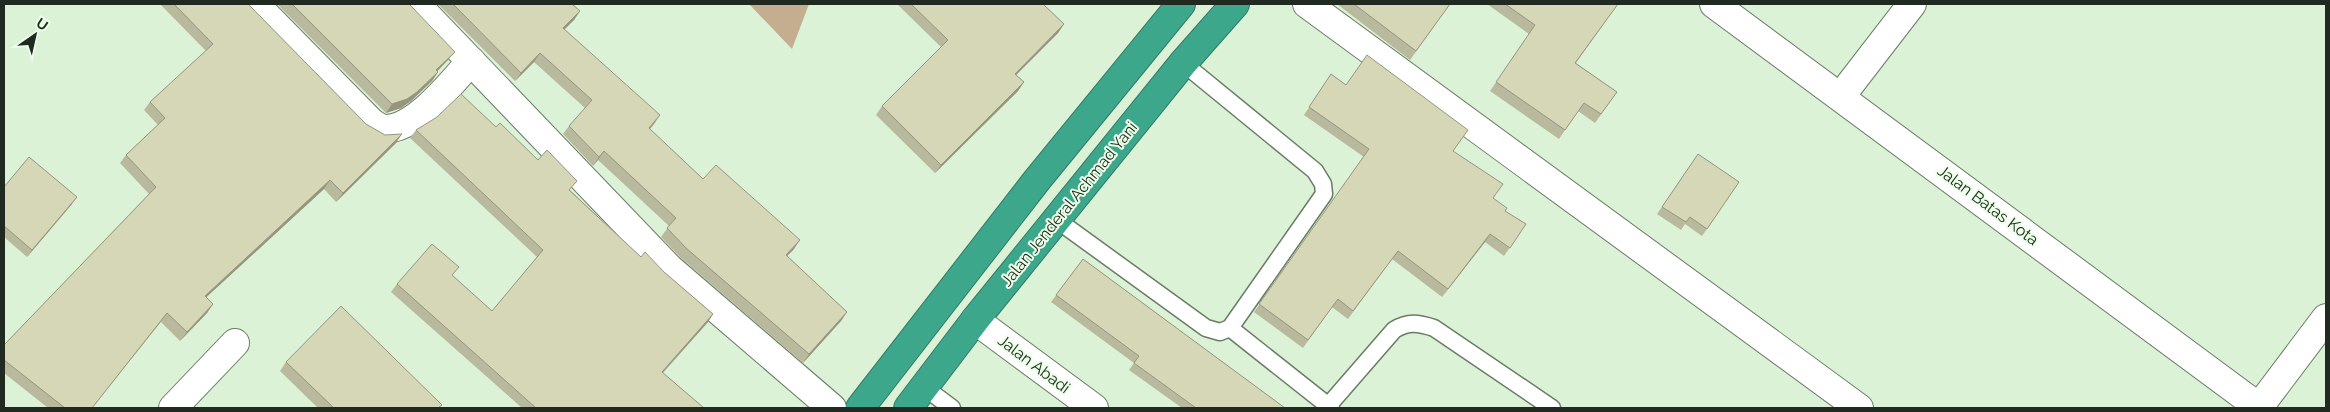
<svg xmlns="http://www.w3.org/2000/svg" width="2330" height="412" font-family="Raleway,sans-serif">
<rect width="100%" height="100%" fill="#dbf2d7"/>
<path fill="#c4ae8f" d="M 749,4 L 809,4 L 792,49 Z"/>
<g fill="none" stroke-linecap="round" stroke-linejoin="round">
<defs>
<g id="lane">
<path d="M 1057,220 L 1206,328 L 1220,332 L 1230,328 L 1324,194 L 1323,184 L 1315,171 L 1183,63"/>
<path d="M 1230,328 L 1331,408"/>
<path d="M 924,387 L 952,408"/>
<path d="M 1328,406 L 1394,330 C 1408,321 1419,323 1434,328 L 1552,408"/>
</g>
<g id="street">
<path d="M 255,4 L 371,122 C 375,125 381,129 385,129 C 416,129 452,82 471,61"/>
<path d="M 416,4 L 669,268 L 832,408"/>
<path d="M 1307,4 L 1859,408"/>
<path d="M 1841,96 L 1912,4"/>
<path d="M 975,320 L 1094,408"/>
<path d="M 2259,407 L 2326,318"/>
<path d="M 173,408 L 235,343"/>
</g>
<path id="secondary" d="M 1714,4 L 2260,408"/>
<g id="highway">
<path d="M 860,408 L 1037,180 L 1181,4"/>
<path d="M 908,408 L 975,320 L 1183,63 L 1235,4"/>
</g>
</defs>
<use href="#lane" stroke="#687d64" stroke-width="19"/>
<use href="#street" stroke="#687d64" stroke-width="30"/>
<use href="#secondary" stroke="#687d64" stroke-width="30"/>
<use href="#highway" stroke="#337b66" stroke-width="30"/>
<use href="#lane" stroke="#fff" stroke-width="16"/>
<use href="#street" stroke="#fff" stroke-width="28"/>
<use href="#secondary" stroke="#fff" stroke-width="28"/>
<use href="#highway" stroke="#3da78b" stroke-width="28"/>
</g>
<g fill="#b8b99d">
<path d="M 160,4 L 249,4 L 250,6 L 366,124 L 396,143 L 336,202 L 324,189 L 206,297 L 213,304 L 207,313 L 180,341 L 161,322 L 92,408 L 48,408 L 4,373 L 4,345 L 149,194 L 120,163 L 126,155 L 158,125 L 144,110 L 150,102 L 206,51 Z"/>
<path d="M 277,4 L 409,4 L 448,60 L 437,71 L 438,72 L 432,81 L 411,101 L 401,108 L 386,113 Z"/>
<path d="M 438,4 L 572,4 L 580,11 L 574,20 L 564,29 L 654,124 L 650,129 L 703,179 L 794,249 L 787,256 L 847,312 L 841,321 L 803,363 L 680,257 L 661,237 L 669,226 L 598,160 L 593,166 L 563,134 L 569,126 L 585,108 L 534,62 L 515,81 Z"/>
<path d="M 897,4 L 1043,4 L 1064,24 L 1058,33 L 1016,75 L 1024,82 L 1018,91 L 935,173 L 876,115 L 882,106 L 941,47 Z"/>
<path d="M 1337,4 L 1450,4 L 1410,60 Z"/>
<path d="M 1487,4 L 1618,4 L 1576,63 L 1617,92 L 1595,123 L 1578,111 L 1559,139 L 1490,91 L 1529,34 Z"/>
<path d="M 1331,74 L 1346,85 L 1453,151 L 1493,198 L 1505,211 L 1526,224 L 1504,256 L 1485,242 L 1442,297 L 1392,259 L 1348,319 L 1332,307 L 1303,348 L 1254,312 L 1364,157 L 1304,115 Z"/>
<path d="M 496,127 L 570,190 L 641,257 L 664,272 L 713,314 L 708,322 L 663,373 L 704,408 L 522,408 L 391,292 L 397,284 L 453,276 L 492,311 L 537,257 L 410,138 L 416,130 Z"/>
<path d="M 1698,154 L 1739,182 L 1702,236 L 1685,224 L 1681,230 L 1657,214 Z"/>
<path d="M 4,187 L 72,204 L 27,257 L 4,237 Z"/>
<path d="M 1083,259 L 1285,408 L 1182,408 L 1129,370 L 1134,363 L 1051,302 Z"/>
<path d="M 286,362 L 439,408 L 318,408 L 280,371 Z"/>
</g>
<g fill="#96967f">
<path d="M 580,11 L 574,20 L 557,37 L 563,28 Z"/>
<path d="M 1064,24 L 1058,33 L 1009,82 L 1015,74 Z"/>
<path d="M 455,52 L 448,60 L 430,79 L 436,70 Z"/>
<path d="M 540,53 L 534,62 L 515,81 L 521,73 Z"/>
<path d="M 438,72 L 432,81 L 411,101 L 401,108 L 386,113 L 392,104 Z"/>
<path d="M 1024,82 L 1018,91 L 935,173 L 941,165 Z"/>
<path d="M 660,115 L 654,124 L 642,137 L 649,128 Z"/>
<path d="M 402,134 L 396,143 L 336,202 L 343,193 Z"/>
<path d="M 604,151 L 598,160 L 593,166 L 599,157 Z"/>
<path d="M 330,180 L 324,189 L 199,304 L 205,296 Z"/>
<path d="M 77,197 L 72,204 L 27,257 L 32,250 Z"/>
<path d="M 1490,234 L 1485,242 L 1442,297 L 1448,289 Z"/>
<path d="M 800,240 L 794,249 L 779,264 L 786,255 Z"/>
<path d="M 213,304 L 207,313 L 180,341 L 187,332 Z"/>
<path d="M 847,312 L 841,321 L 803,363 L 809,354 Z"/>
<path d="M 713,314 L 708,322 L 656,380 L 662,372 Z"/>
</g>
<g fill="#d6d7b6" stroke="#96967f">
<path d="M 174,4 L 249,4 L 250,6 L 366,124 L 385,135 L 402,134 L 343,193 L 330,180 L 205,296 L 213,304 L 187,332 L 167,313 L 92,408 L 65,408 L 4,360 L 4,345 L 156,187 L 126,155 L 165,118 L 150,102 L 213,44 Z"/>
<path d="M 292,4 L 409,4 L 411,6 L 455,52 L 436,70 L 438,72 L 417,92 L 407,99 L 392,104 Z"/>
<path d="M 453,4 L 572,4 L 580,11 L 563,28 L 660,115 L 649,128 L 703,179 L 716,165 L 800,240 L 786,255 L 847,312 L 809,354 L 686,248 L 667,228 L 676,218 L 604,151 L 599,157 L 569,126 L 592,100 L 540,53 L 521,73 Z"/>
<path d="M 911,4 L 1043,4 L 1064,24 L 1015,74 L 1024,82 L 941,165 L 882,106 L 948,40 Z"/>
<path d="M 1354,4 L 1450,4 L 1416,51 Z"/>
<path d="M 1505,4 L 1618,4 L 1575,63 L 1617,92 L 1601,114 L 1584,103 L 1565,130 L 1496,82 L 1535,25 Z"/>
<path d="M 1367,55 L 1468,130 L 1453,151 L 1503,184 L 1493,198 L 1507,208 L 1505,211 L 1526,224 L 1510,248 L 1490,234 L 1448,289 L 1398,251 L 1353,311 L 1338,299 L 1308,340 L 1259,304 L 1369,149 L 1309,107 L 1331,74 L 1346,85 Z"/>
<path d="M 461,94 L 496,127 L 500,123 L 538,160 L 547,150 L 577,181 L 569,190 L 641,257 L 645,252 L 664,272 L 713,314 L 662,372 L 704,408 L 536,408 L 397,284 L 432,244 L 459,267 L 452,275 L 492,311 L 543,250 L 416,130 L 437,117 Z"/>
<path d="M 1698,154 L 1739,182 L 1707,229 L 1690,217 L 1686,222 L 1662,207 Z"/>
<path d="M 29,157 L 77,197 L 32,250 L 4,226 L 4,187 Z"/>
<path d="M 1083,259 L 1285,408 L 1196,408 L 1134,363 L 1139,356 L 1056,295 Z"/>
<path d="M 341,306 L 442,405 L 438,408 L 334,408 L 286,362 Z"/>
</g>
<g text-anchor="middle" dominant-baseline="central" stroke-width="4" stroke-linejoin="round" paint-order="stroke">
<g font-size="16" fill="#212a20" stroke="#ebfee8">
<text transform="translate(1069 204) rotate(-51)">Jalan Jenderal Achmad Yani</text>
<text transform="translate(1988 205) rotate(37)">Jalan Batas Kota</text>
<text transform="translate(1034 364) rotate(37)">Jalan Abadi</text>
</g>
</g>
<rect width="2330" height="412" fill="none" stroke="#212a20" stroke-width="10"/>
<g transform="translate(35 35) rotate(34)" stroke="#ebfee8" stroke-width="4" paint-order="stroke">
<path d="M0-4L9 19L0 12L-9 19Z" fill="#212a20"/>
<text y="-8" font-size="14" font-weight="bold" text-anchor="middle" fill="#212a20">U</text>
</g>
</svg>
